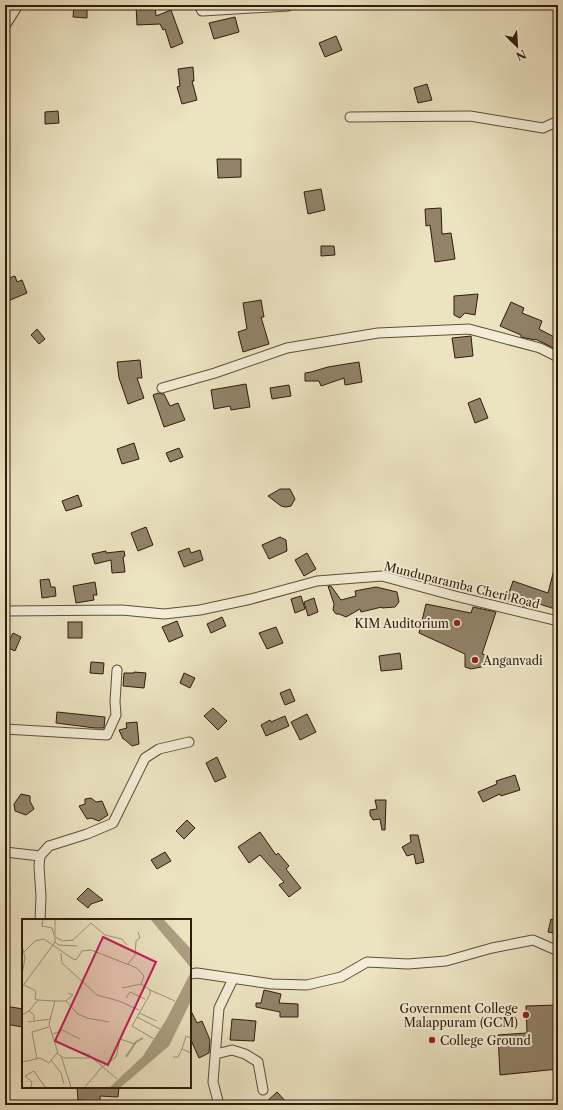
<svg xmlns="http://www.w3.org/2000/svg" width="563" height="1110" font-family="'Libre Caslon Text',serif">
<rect width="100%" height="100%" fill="#ece3c1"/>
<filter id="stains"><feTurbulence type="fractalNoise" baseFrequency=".005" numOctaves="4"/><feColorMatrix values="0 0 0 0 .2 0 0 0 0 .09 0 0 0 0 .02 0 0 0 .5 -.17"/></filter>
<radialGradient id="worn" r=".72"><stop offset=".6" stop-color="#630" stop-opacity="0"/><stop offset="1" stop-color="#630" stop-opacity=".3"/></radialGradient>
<g fill="#92836a" stroke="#301b0c">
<path d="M 74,5 L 87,5 L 87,18 L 73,17 Z"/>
<path d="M 136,5 L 155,5 L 156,16 L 171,10 L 183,43 L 171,48 L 165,29 L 163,30 L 160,24 L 137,25 Z"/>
<path d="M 235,17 L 239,32 L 214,39 L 209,23 Z"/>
<path d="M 336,36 L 342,50 L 325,57 L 319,43 Z"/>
<path d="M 193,67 L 194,81 L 192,81 L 197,100 L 182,104 L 177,87 L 180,86 L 178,69 Z"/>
<path d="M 427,84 L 432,100 L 418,103 L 414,88 Z"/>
<path d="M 58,111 L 59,123 L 45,124 L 45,112 Z"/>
<path d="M 217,159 L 241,159 L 241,177 L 218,178 Z"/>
<path d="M 321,189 L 325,210 L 308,214 L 304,192 Z"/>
<path d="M 441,208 L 442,234 L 451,233 L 455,259 L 435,262 L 430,225 L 426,226 L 425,209 Z"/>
<path d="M 321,246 L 334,246 L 335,255 L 321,256 Z"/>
<path d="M 15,276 L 17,282 L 22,280 L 27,293 L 8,301 L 5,294 L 5,284 L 8,283 L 6,279 Z"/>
<path d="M 478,294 L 475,315 L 465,313 L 460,318 L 454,315 L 454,296 Z"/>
<path d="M 261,300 L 264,317 L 261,317 L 269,344 L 243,352 L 238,332 L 247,329 L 243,303 Z"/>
<path d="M 511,302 L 524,308 L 522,313 L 542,321 L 539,329 L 558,339 L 558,350 L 535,339 L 535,340 L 521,337 L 521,335 L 500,326 Z"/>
<path d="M 37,329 L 45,339 L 39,344 L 31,335 Z"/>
<path d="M 471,336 L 473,356 L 455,358 L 452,338 Z"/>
<path d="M 140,360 L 142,378 L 137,378 L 144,398 L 128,404 L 119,378 L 117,362 Z"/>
<path d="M 359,362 L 362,382 L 345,385 L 344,378 L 321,386 L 319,381 L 305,381 L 305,373 L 311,372 L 328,367 Z"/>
<path d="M 246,384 L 250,407 L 231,410 L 230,406 L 214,409 L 211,390 Z"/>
<path d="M 289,385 L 291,396 L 272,399 L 270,388 Z"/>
<path d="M 158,393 L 164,394 L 170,406 L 178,403 L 185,420 L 164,427 L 153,395 Z"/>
<path d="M 480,398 L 488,418 L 475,423 L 468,403 Z"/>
<path d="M 134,443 L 139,459 L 122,464 L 117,449 Z"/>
<path d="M 179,448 L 183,457 L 170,462 L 166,453 Z"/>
<path d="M 280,489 L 290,489 L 295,499 L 291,506 L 286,507 L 281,506 L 268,496 Z"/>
<path d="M 78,495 L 82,506 L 66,511 L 62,501 Z"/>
<path d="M 146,527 L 153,545 L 138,551 L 131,533 Z"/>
<path d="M 280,537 L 286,540 L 287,551 L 269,559 L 262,545 Z"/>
<path d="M 189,548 L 191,553 L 200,550 L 203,560 L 184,567 L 178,552 Z"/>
<path d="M 106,551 L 106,553 L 124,551 L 125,556 L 123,557 L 125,572 L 112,573 L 111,560 L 95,564 L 92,554 Z"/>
<path d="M 307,553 L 316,569 L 304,576 L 295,560 Z"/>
<path d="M 555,566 L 558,566 L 558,600 L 555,609 L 530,601 L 528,608 L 506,601 L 513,581 L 548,593 Z"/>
<path d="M 49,579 L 51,587 L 55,587 L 56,596 L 42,598 L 40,580 Z"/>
<path d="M 95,582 L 97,595 L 93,595 L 94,600 L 76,603 L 73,586 Z"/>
<path d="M 328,586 L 331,586 L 341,600 L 356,596 L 355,591 L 376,587 L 397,592 L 399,602 L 395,607 L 382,608 L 382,607 L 361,612 L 360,609 L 346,617 L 339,614 L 336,614 L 333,610 L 334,604 Z"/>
<path d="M 301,596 L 305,609 L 295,613 L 291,599 Z"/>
<path d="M 314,598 L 318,612 L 308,616 L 304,602 Z"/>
<path d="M 426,604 L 471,613 L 473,607 L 496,612 L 482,654 L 486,655 L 486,666 L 471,669 L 465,667 L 465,654 L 419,633 Z"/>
<path d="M 222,617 L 226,626 L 211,633 L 207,624 Z"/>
<path d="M 177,621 L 183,636 L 169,642 L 162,627 Z"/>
<rect x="68" y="622" width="14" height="16"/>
<path d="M 276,627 L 283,643 L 267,649 L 259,633 Z"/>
<path d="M 13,633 L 21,637 L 15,651 L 6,647 Z"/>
<path d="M 400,653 L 402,669 L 381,671 L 379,656 Z"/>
<path d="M 91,662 L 104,663 L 103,674 L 90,673 Z"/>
<path d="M 134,672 L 146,673 L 144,688 L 123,686 L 124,673 L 134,673 Z"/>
<path d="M 184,673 L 195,678 L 190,688 L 180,683 Z"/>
<path d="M 290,689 L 295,701 L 285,705 L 280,693 Z"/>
<path d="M 213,708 L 227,721 L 218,730 L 204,716 Z"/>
<path d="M 57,712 L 105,717 L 104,728 L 95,728 L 56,723 Z"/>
<path d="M 307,714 L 316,732 L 300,740 L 291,722 Z"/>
<path d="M 285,716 L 289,726 L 266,736 L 261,725 L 270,720 L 271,722 Z"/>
<path d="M 137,722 L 139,744 L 132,746 L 124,739 L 123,739 L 119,730 L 127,728 L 126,723 Z"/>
<path d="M 217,757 L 226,777 L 215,782 L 206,763 Z"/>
<path d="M 515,775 L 520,790 L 501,796 L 500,794 L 483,802 L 478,792 L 497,784 L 496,781 Z"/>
<path d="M 21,794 L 30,796 L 30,801 L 34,809 L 26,815 L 15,811 L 14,804 Z"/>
<path d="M 91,798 L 96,802 L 102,801 L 108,815 L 99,821 L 91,818 L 87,819 L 79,806 L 85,804 L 85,799 Z"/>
<path d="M 375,800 L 386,800 L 385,830 L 382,830 L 380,819 L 373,820 L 370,815 L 370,810 L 377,809 Z"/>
<path d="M 187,820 L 195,828 L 184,839 L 176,831 Z"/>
<path d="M 260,832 L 276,855 L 278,853 L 289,866 L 286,869 L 301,888 L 289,897 L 279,885 L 284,882 L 260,855 L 249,863 L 238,847 Z"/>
<path d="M 410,835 L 418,835 L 424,862 L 416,864 L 414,854 L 407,856 L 402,847 L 411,842 Z"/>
<path d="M 165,852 L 171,861 L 157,869 L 151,860 Z"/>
<path d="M 88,888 L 103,900 L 91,904 L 88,908 L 77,899 Z"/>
<path d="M 551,919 L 558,921 L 558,934 L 548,932 Z"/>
<path d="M 264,990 L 281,994 L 279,1003 L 298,1004 L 298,1017 L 280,1017 L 280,1012 L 256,1007 L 256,1003 L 261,1003 Z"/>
<path d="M 558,1005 L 558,1069 L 500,1075 L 498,1035 L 527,1033 L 526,1006 Z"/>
<path d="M 5,1006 L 23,1009 L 23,1027 L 5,1024 Z"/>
<path d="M 190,1009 L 197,1023 L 202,1021 L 210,1040 L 209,1053 L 199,1058 L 190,1038 Z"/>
<path d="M 232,1019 L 256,1021 L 254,1041 L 230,1040 Z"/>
<path d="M 77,1087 L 119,1087 L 118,1097 L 100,1096 L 100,1105 L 83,1105 L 83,1100 L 78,1100 Z"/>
<path d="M 277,1092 L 289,1105 L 263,1105 Z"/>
</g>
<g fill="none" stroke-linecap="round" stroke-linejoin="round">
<defs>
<g id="street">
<path d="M 199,5 L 202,11 L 288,6"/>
<path d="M 5,26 L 18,5"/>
<path d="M 350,117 L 470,116 L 543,128 L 558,121"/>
<path d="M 162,388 L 215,373 L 287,348 L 378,333 L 469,329 L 540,348 L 558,357"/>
<path d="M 5,611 L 122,610 L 164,614 L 200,610 L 251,599 L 317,581 L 382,576 L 455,596 L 558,621"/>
<path d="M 5,729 L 107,735 L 116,715 L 115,702 L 117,670"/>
<path d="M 5,852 L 40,856 L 39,866 L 41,897 L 40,920"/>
<path d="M 40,856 L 49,846 L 87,834 L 113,823 L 145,758 L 159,749 L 189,742"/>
<path d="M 190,974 L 197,973 L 272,984 L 307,985 L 341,977 L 367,962 L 408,964 L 446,961 L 492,948 L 533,940 L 558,951"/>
<path d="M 216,1054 L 232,1050 L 245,1054 L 258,1062 L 263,1090"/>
<path d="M 219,1105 L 213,1082 L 219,1008 L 233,979"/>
</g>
</defs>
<use href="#street" stroke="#5f4d39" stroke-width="11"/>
<use href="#street" stroke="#f3edd7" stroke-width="9"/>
</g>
<g fill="#8f2418" stroke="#f3edd7" stroke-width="1.5">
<circle cx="457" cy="623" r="4"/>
<circle cx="475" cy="660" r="4"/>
<circle cx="526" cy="1015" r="4"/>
<circle cx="432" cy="1040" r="4"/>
</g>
<g text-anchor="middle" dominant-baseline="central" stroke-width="4" stroke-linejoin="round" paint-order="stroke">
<g font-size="12" fill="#301b0c" stroke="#f3edd7">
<text transform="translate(462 585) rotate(14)">Munduparamba Cheri Road</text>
</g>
<g font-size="12" fill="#301b0c" stroke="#f3edd7" text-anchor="end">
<text x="449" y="623">KIM Auditorium</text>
<text x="483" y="660" text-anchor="start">Anganvadi</text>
<text x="518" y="1008">Government College<tspan x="518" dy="14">Malappuram (GCM)</tspan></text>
<text x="440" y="1040" text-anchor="start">College Ground</text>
</g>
</g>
<g transform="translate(22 919)">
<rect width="169" height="169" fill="#ece3c1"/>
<path d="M 129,1 L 142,1 L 169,30 L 169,49 ZM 169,53 L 169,82 L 147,127 L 99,168 L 88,168 L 121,137 L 144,101 Z" fill="#ac9f83"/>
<path fill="none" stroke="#ac9f83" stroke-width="2" d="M 104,138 L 114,123 L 121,119"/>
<path fill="none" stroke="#a19379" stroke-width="1" d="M 21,1 L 20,7 L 30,9 L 32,16M 33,18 L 41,22 L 51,21 L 69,4 L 83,16 L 100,20 L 105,26M 33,23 L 36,26 L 55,27M 0,26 L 3,39 L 0,56M 2,33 L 13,22 L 22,20 L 51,40 L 54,41 L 60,32 L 69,31 L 115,49 L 122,57 L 119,65 L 128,71 L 128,75 L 110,107 L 132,120M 39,34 L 40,44 L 75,76 L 97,82 L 117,91M 106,45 L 113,36 L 114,22 L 118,19 L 116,13M 2,66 L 14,72 L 13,80 L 16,81 L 7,92M 0,68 L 33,23 L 33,1M 100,69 L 119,65M 128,71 L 153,82M 104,79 L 108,73 L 123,80M 16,81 L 33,82M 44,82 L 51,76 L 46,74M 117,94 L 135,102M 0,96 L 7,92 L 12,96 L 12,101M 115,98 L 138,110M 6,103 L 28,100M 31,115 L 40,111 L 58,120M 160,130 L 164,117 L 169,119M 59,133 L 67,136 L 95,160M 36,134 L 27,105 L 33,82 L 44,82 L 56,95 L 65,99 L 87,103M 39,137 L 49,168M 151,138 L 156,138 L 160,130 L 169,134M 15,140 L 10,113 L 27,108M 29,141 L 39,154 L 42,165M 0,143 L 18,139 L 27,144 L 35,134 L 42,139 L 67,139M 9,168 L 10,163 L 3,157 L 12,152 L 23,168M 63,168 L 80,148 L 94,138 L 98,120 L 113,125"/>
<path fill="#c2185b" fill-opacity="0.15" stroke="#c2185b" stroke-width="2" d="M 81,18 L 134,43 L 86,146 L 33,122 Z"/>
<rect width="169" height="169" fill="none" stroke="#301b0c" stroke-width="2"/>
</g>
<rect width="563" height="1110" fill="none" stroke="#ece3c1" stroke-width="20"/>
<rect x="6" y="6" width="551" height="1098" fill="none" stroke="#301b0c" stroke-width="2"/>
<rect x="10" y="10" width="543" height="1090" fill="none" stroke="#301b0c"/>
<g transform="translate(517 46) rotate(155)" stroke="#f3edd7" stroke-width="3" paint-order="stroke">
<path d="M0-3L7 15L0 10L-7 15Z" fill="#301b0c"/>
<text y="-6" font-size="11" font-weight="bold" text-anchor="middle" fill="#301b0c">N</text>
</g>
<rect width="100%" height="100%" filter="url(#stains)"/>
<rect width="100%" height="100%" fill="url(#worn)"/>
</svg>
